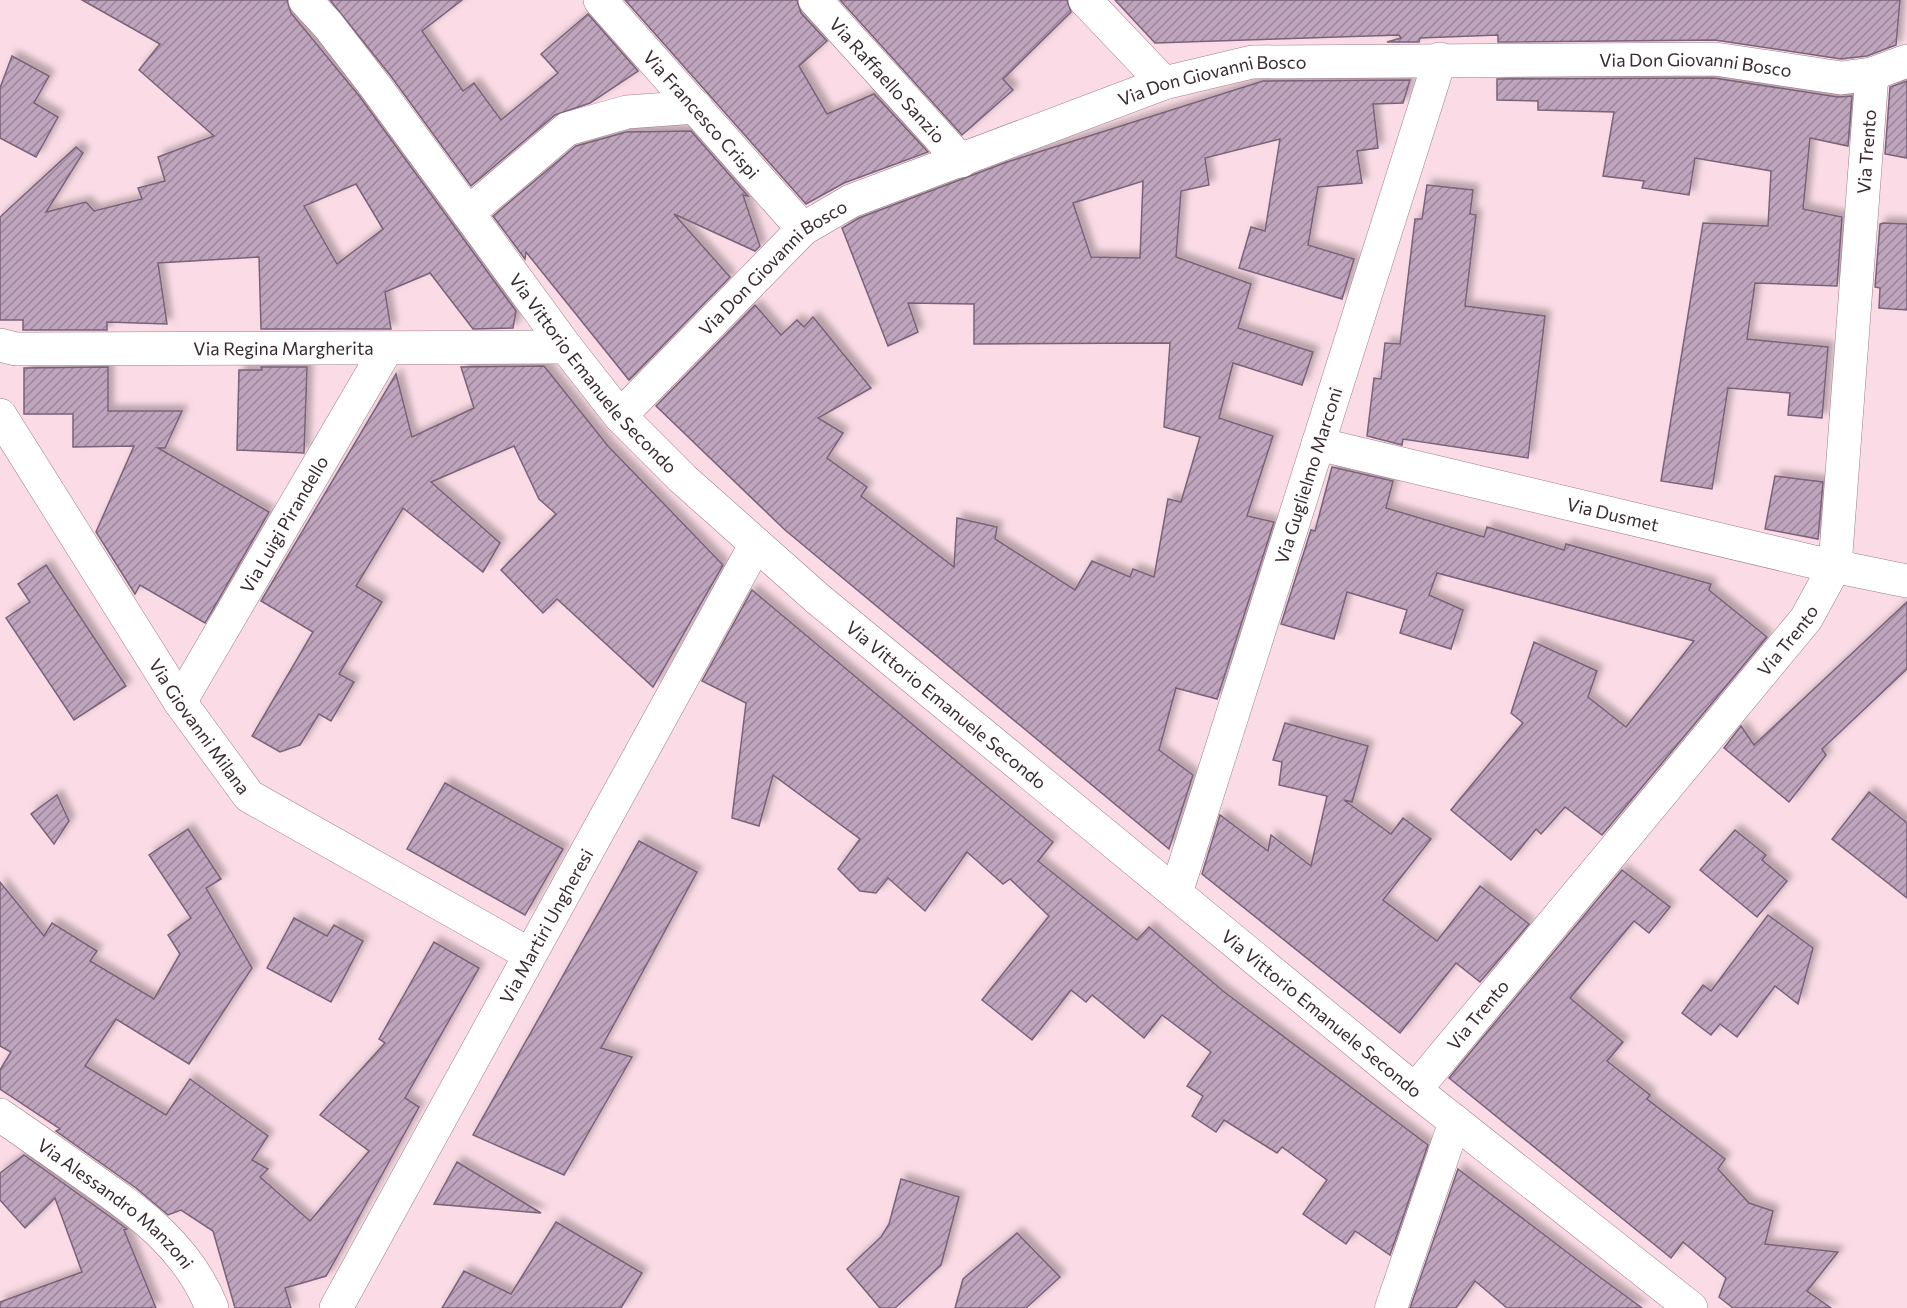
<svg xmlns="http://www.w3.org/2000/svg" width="1907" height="1308" font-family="Commissioner,sans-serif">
<defs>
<pattern id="building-hatch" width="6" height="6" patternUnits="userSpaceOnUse" patternTransform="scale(1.5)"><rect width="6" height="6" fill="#bea4bd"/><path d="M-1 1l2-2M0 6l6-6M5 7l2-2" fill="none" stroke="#9b869a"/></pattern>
<filter id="shadow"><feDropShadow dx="5.5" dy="-5.5" stdDeviation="3" flood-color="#0004"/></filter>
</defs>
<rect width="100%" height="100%" fill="#fbdce6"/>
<g fill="url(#building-hatch)" stroke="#7a6279" stroke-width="1.5" fill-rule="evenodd" filter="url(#shadow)">
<path d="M 82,0 L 287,0 L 291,13 L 360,97 L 516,311 L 513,328 L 473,329 L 430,273 L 385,292 L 391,329 L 261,329 L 259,257 L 158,263 L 167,324 L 107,322 L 107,330 L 23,330 L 23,320 L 0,320 L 0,217 L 76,147 L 83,153 L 46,212 L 86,202 L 94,211 L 142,199 L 138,188 L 165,181 L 158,157 L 214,136 L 139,70 L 160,44 ZM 356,184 L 383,229 L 337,264 L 304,206 Z"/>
<path d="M 330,0 L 462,0 L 422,31 L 463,91 L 474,83 L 501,120 L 558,73 L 541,54 L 588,14 L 638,71 L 590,103 L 555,115 L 471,186 L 390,75 Z"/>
<path d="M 625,0 L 797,0 L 801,13 L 827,41 L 799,66 L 827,114 L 874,94 L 928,152 L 844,183 L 806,204 Z"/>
<path d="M 840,0 L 1067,0 L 1071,12 L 1003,79 L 1013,90 L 962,135 Z"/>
<path d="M 1115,0 L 1900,0 L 1896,45 L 1867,56 L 1841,59 L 1715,40 L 1498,42 L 1498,35 L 1420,38 L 1419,42 L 1387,42 L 1401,38 L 1399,35 L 1155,43 Z"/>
<path d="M 12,56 L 49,76 L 34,103 L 58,117 L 36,157 L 0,138 L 0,88 Z"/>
<path d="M 1714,78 L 1838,97 L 1852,96 L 1848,146 L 1810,138 L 1803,209 L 1842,217 L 1837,286 L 1755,283 L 1747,339 L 1828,347 L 1822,418 L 1788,415 L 1790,393 L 1728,388 L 1712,489 L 1661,481 L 1703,223 L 1768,226 L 1771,171 L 1695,158 L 1689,195 L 1642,188 L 1644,181 L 1603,176 L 1614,112 L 1538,110 L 1538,101 L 1497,100 L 1497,79 Z"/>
<path d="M 1410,80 L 1403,103 L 1373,104 L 1378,148 L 1357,151 L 1362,183 L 1318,187 L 1308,245 L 1354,259 L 1342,299 L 1239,268 L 1251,227 L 1265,231 L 1280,139 L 1205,158 L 1209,185 L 1181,191 L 1176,257 L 1251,284 L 1238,328 L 1313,352 L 1302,385 L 1233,363 L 1219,418 L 1273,436 L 1247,516 L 1274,522 L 1217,699 L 1176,688 L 1159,750 L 1193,775 L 1169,849 L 785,530 L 656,406 L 755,305 L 781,335 L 797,320 L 804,327 L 813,317 L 871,388 L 818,418 L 843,433 L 827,458 L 867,487 L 861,496 L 954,567 L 957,518 L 997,527 L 995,539 L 1075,590 L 1092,561 L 1130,577 L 1133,569 L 1154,577 L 1168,499 L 1181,502 L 1200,437 L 1164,427 L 1170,343 L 974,344 L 974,304 L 908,303 L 918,332 L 888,346 L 842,228 L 859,218 L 1007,162 L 1263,81 ZM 1143,181 L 1140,258 L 1091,257 L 1073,203 Z"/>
<path d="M 1907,81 L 1907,158 L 1885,154 L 1890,87 Z"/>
<path d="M 691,131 L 748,196 L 743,195 L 760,246 L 755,251 L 674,214 L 730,277 L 629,380 L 526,252 L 525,259 L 493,216 L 576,146 L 626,132 Z"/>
<path d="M 1427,185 L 1473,190 L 1470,214 L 1476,215 L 1465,306 L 1545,316 L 1528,458 L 1403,439 L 1402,445 L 1367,436 L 1374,378 L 1381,379 L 1385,343 L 1400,344 L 1415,219 L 1422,219 Z"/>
<path d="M 1883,223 L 1907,224 L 1907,310 L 1879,308 L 1880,288 L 1875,287 L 1880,224 Z"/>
<path d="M 544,366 L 608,446 L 723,565 L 653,687 L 557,599 L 543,613 L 501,570 L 556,514 L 539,499 L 514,446 L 431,482 L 500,543 L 483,572 L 403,508 L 356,586 L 382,602 L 339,674 L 354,682 L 331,721 L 319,714 L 300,745 L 280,752 L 252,736 L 313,632 L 261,601 L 396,374 L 412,437 L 474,408 L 461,367 Z"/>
<path d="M 108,367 L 108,411 L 182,411 L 165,448 L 158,448 L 269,512 L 205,623 L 140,585 L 135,594 L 96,532 L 134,446 L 73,447 L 73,414 L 24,414 L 24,368 Z"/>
<path d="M 261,367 L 307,367 L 304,453 L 237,450 L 239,370 L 262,370 Z"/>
<path d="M 1332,467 L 1393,481 L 1386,508 L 1484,537 L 1487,527 L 1564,550 L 1566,544 L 1711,584 L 1709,590 L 1767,637 L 1602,835 L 1565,807 L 1541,834 L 1536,829 L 1511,860 L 1451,810 L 1523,723 L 1511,713 L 1534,642 L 1597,671 L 1588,697 L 1626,727 L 1694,641 L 1437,573 L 1429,595 L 1463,610 L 1451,649 L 1400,633 L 1407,610 L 1347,592 L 1334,639 L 1281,624 L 1311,530 L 1315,531 Z"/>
<path d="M 1775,476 L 1823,482 L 1818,539 L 1765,529 Z"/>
<path d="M 46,565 L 126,686 L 74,720 L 6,618 L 30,602 L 18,584 Z"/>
<path d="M 752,590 L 1053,842 L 1038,861 L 1137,940 L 1149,927 L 1223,991 L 1428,1145 L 1390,1255 L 1355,1231 L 1346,1244 L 1303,1214 L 1327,1180 L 1282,1147 L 1277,1153 L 1224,1120 L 1216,1132 L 1192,1116 L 1203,1096 L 1187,1086 L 1211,1052 L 1162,1015 L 1144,1038 L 1092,995 L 1086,1002 L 1071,990 L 1032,1040 L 982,1000 L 1049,916 L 1010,879 L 1003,884 L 967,852 L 925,911 L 888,878 L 876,893 L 860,891 L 838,869 L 860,839 L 773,775 L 759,826 L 732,818 L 746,703 L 702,681 Z"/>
<path d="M 1907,602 L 1907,669 L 1822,749 L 1826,755 L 1789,802 L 1724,748 L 1741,726 L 1754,745 Z"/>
<path d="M 1285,723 L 1368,746 L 1352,802 L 1344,800 L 1391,834 L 1403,818 L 1431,839 L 1383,900 L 1437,941 L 1480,886 L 1529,924 L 1480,982 L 1456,963 L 1400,1033 L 1202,874 L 1220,815 L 1268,851 L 1271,835 L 1311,866 L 1327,796 L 1279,785 L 1282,762 L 1273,760 Z"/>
<path d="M 445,783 L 563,849 L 525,915 L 407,849 Z"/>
<path d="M 1869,792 L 1907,823 L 1907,898 L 1832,839 Z"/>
<path d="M 57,795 L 69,821 L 54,844 L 31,814 Z"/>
<path d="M 188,829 L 221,879 L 206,888 L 252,968 L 189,1064 L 116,1019 L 85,1066 L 166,1115 L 190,1079 L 268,1136 L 252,1160 L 268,1169 L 260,1177 L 310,1221 L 369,1151 L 320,1115 L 385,1043 L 379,1039 L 434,942 L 479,968 L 405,1098 L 419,1107 L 338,1255 L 326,1276 L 285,1288 L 291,1308 L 235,1308 L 213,1231 L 181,1210 L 168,1215 L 136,1188 L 56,1131 L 60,1129 L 0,1089 L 0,1070 L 11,1052 L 0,1046 L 0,882 L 44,936 L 52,923 L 97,951 L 90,961 L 154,999 L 180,954 L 168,935 L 191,918 L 149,855 Z"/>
<path d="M 1735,830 L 1766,855 L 1762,860 L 1787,881 L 1757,917 L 1700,870 Z"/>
<path d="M 639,841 L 697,872 L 601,1048 L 632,1057 L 564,1175 L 473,1135 Z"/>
<path d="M 1622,870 L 1670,907 L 1649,933 L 1634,921 L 1570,998 L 1623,1042 L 1607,1061 L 1650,1095 L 1647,1099 L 1725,1159 L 1718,1169 L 1749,1203 L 1773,1211 L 1765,1244 L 1838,1252 L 1807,1291 L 1831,1308 L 1733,1308 L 1719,1297 L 1726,1278 L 1683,1242 L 1671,1258 L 1449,1078 Z"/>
<path d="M 1768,915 L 1813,948 L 1798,1004 L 1775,986 L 1737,1037 L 1720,1024 L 1711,1035 L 1682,1013 L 1703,985 L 1711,991 Z"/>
<path d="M 294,918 L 327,936 L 334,925 L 363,941 L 331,1002 L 267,968 Z"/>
<path d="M 24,1155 L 127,1229 L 124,1230 L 156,1308 L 0,1308 L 0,1302 L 82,1272 L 55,1198 L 25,1228 L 0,1200 L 0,1173 Z"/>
<path d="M 457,1162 L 541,1213 L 434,1204 Z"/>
<path d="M 1458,1169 L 1593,1272 L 1642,1308 L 1507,1308 L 1475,1281 L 1456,1308 L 1410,1308 Z"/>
<path d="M 901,1179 L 959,1197 L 941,1265 L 895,1308 L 880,1308 L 847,1269 L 881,1237 L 889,1224 Z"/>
<path d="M 556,1222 L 642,1273 L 621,1308 L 442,1308 L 464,1271 L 511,1294 Z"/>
<path d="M 1017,1233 L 1060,1277 L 1026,1308 L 955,1308 L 963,1279 Z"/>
</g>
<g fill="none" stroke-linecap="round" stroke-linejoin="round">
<defs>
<path id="pedestrian" d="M 1391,1308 L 1455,1121"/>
<g id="minor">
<path id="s1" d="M 600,0 L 803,229"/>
<path id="s2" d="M 815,0 L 961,161"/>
<path d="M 1085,0 L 1164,83"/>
<path d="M 468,213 L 567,129 L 627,112 L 696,107"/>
<path id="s3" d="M 0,415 L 180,702 L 249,796 L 529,954"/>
<path id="s4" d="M 620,416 L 803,229 L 851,201 L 1164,83 L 1252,62 L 1715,59 L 1841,78 L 1872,74 L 1907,61"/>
<path id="s5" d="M 1318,444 L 1814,562 L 1907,581"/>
<path id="s6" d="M 180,702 L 387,348"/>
<path id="s7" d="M 1176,893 L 1440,59"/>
<path id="s8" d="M 1415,1090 L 1806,619 L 1835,566 L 1872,74"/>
</g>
<g id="tertiary">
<path id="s9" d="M 305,0 L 328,25 L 375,86 L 566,347 L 620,416 L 683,479 L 818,599 L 1415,1090 L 1691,1308"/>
<path id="s10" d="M 0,345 L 16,349 L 566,347"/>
<path id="s11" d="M 0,1115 C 29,1135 58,1155 87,1176 C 139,1212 188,1247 212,1308"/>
<path id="s12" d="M 336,1308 L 756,544"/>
</g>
</defs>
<use href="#pedestrian" stroke="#9f7c87" stroke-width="33"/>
<use href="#minor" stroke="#9f7c87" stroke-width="34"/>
<use href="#tertiary" stroke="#9f7c87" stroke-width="34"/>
<use href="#pedestrian" stroke="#fff" stroke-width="32"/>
<use href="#minor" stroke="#fff" stroke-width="33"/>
<use href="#tertiary" stroke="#fff" stroke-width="33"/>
</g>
<g text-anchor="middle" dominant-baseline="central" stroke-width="4.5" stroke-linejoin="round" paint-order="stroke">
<g font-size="18" fill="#3a2b30" stroke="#fff">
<text stroke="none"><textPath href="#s4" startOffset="1186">Via Don Giovanni Bosco</textPath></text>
<text stroke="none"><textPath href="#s2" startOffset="108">Via Raffaello Sanzio</textPath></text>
<text stroke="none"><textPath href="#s4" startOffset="700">Via Don Giovanni Bosco</textPath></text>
<text stroke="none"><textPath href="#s1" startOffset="153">Via Francesco Crispi</textPath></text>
<text stroke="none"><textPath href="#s8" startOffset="1088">Via Trento</textPath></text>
<text stroke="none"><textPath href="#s4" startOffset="214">Via Don Giovanni Bosco</textPath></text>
<text stroke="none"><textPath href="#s10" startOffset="284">Via Regina Margherita</textPath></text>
<text stroke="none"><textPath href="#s9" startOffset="472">Via Vittorio Emanuele Secondo</textPath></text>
<text stroke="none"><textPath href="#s7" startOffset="438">Via Guglielmo Marconi</textPath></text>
<text stroke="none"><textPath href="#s5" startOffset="303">Via Dusmet</textPath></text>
<text stroke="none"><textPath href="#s6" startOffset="206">Via Luigi Pirandello</textPath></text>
<text stroke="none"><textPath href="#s8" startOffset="584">Via Trento</textPath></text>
<text stroke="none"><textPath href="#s9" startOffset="958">Via Vittorio Emanuele Secondo</textPath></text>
<text stroke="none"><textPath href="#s3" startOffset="370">Via Giovanni Milana</textPath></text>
<text stroke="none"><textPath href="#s12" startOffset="436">Via Martiri Ungheresi</textPath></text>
<text stroke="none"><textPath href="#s9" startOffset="1444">Via Vittorio Emanuele Secondo</textPath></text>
<text stroke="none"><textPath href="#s8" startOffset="98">Via Trento</textPath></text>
<text stroke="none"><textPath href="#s11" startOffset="146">Via Alessandro Manzoni</textPath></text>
</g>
</g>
</svg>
